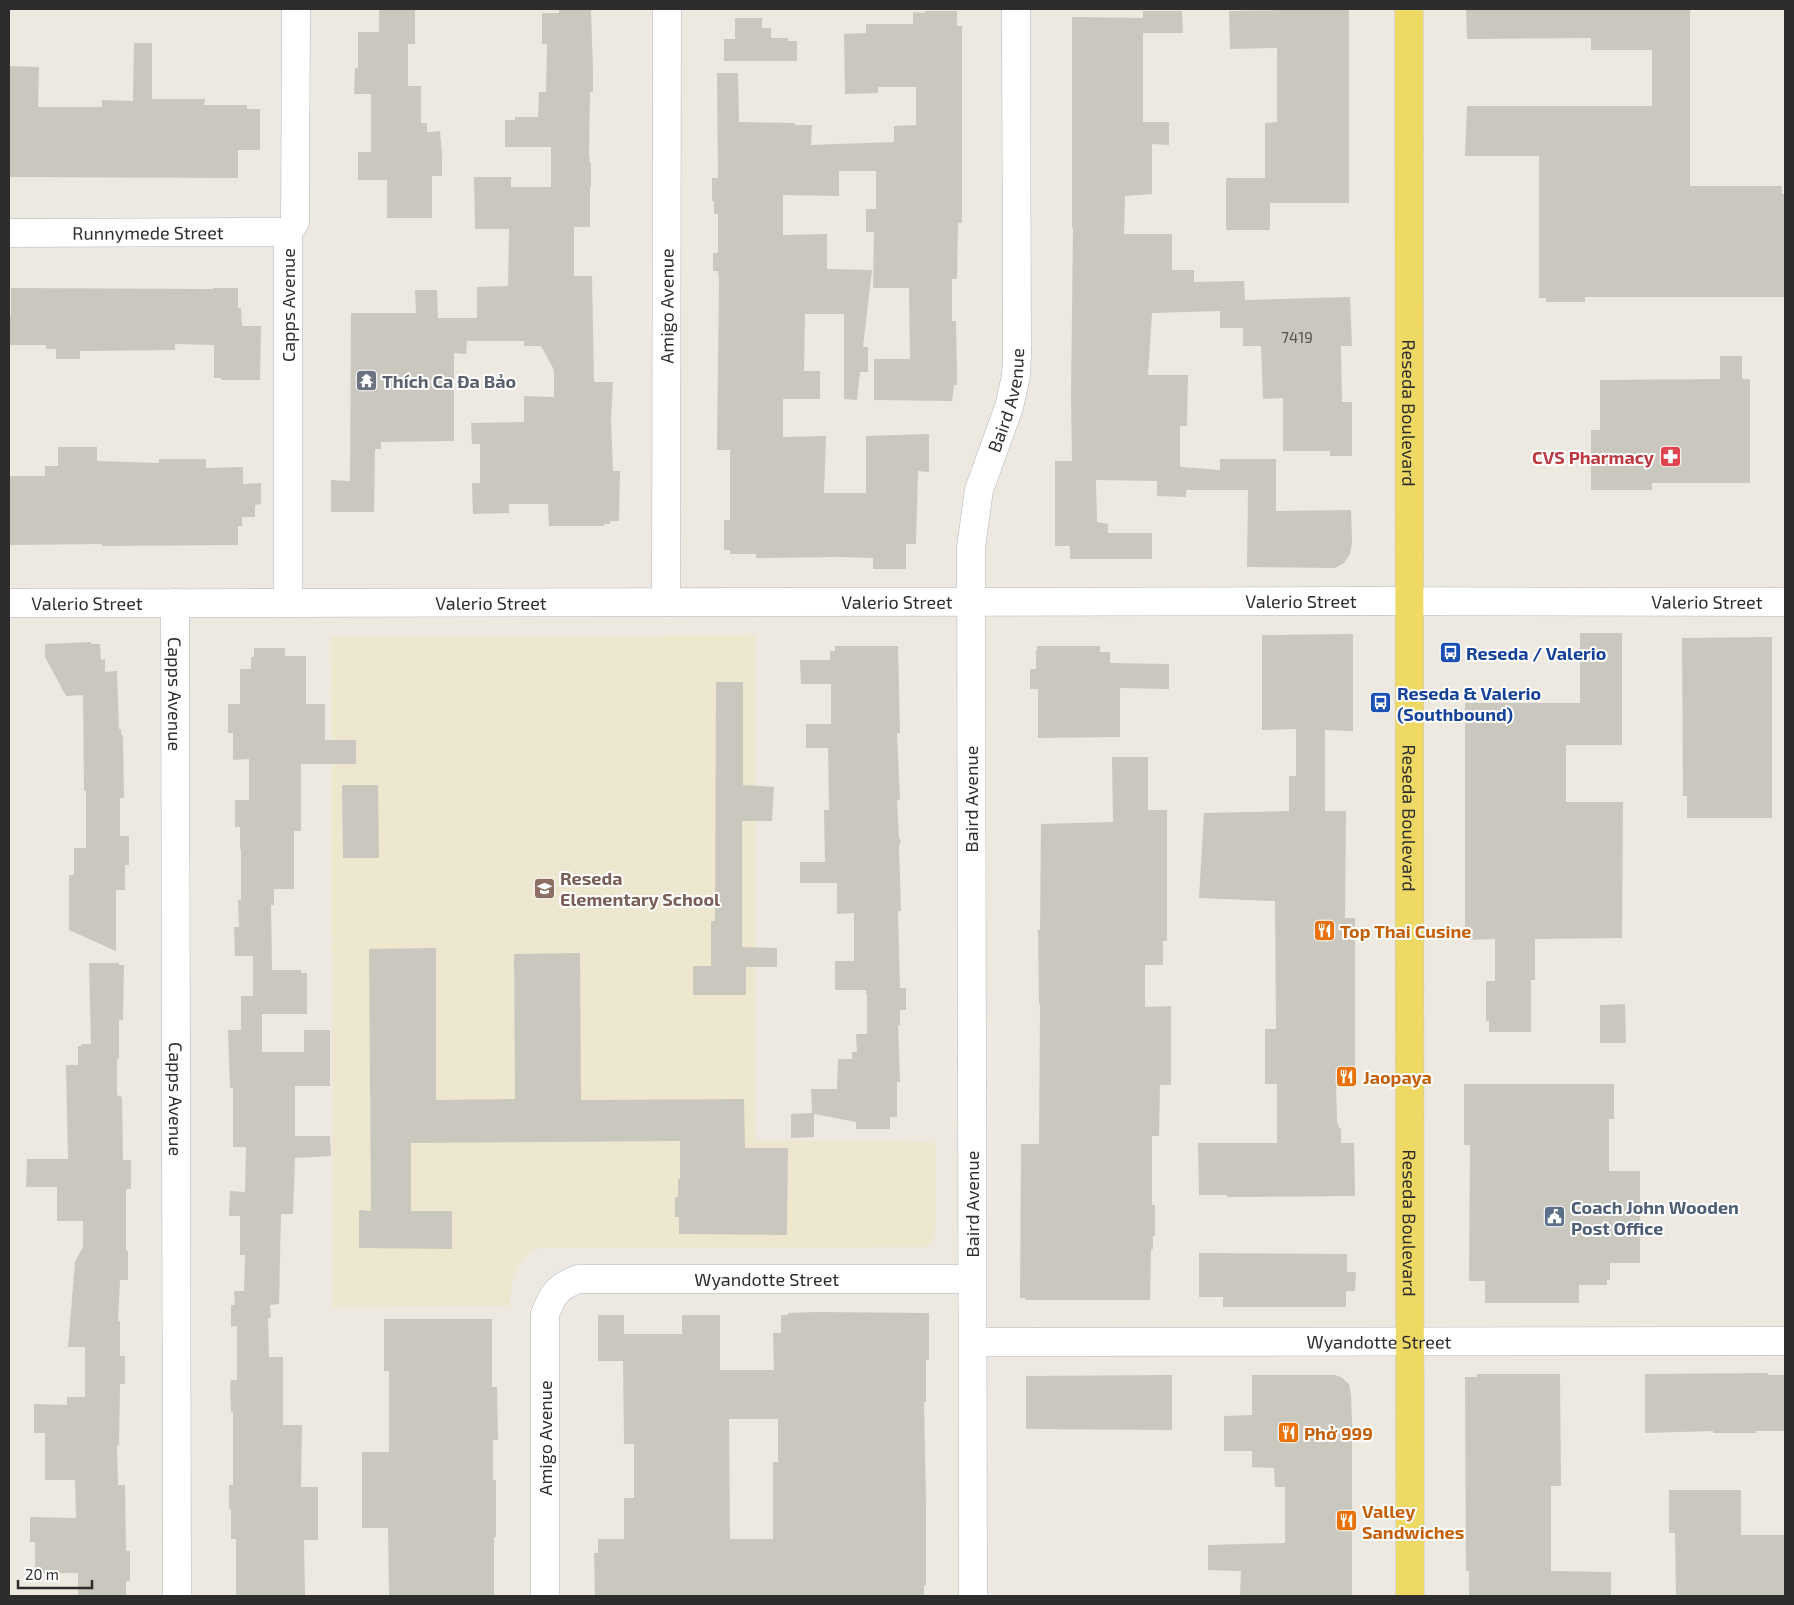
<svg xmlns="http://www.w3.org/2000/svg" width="1794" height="1605" font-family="'Exo 2',sans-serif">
<rect width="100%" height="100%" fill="#eee9e0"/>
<path fill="#eee7d0" d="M 756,635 L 756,1140 L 908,1141 L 936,1143 L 935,1237 L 927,1247 L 539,1248 L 528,1254 L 519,1264 L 512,1280 L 510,1306 L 332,1307 L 331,637 Z"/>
<g fill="#cac7be" fill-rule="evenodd">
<path d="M 379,9 L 415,9 L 415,44 L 408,44 L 408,86 L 421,86 L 421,123 L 427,123 L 427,132 L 440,131 L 442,154 L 442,176 L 432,176 L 432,218 L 387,218 L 387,180 L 358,180 L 358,152 L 371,152 L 371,94 L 354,94 L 355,68 L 358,68 L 358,32 L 379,32 Z"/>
<path d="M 559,9 L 591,9 L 593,72 L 593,92 L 590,92 L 589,154 L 590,163 L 591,163 L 591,187 L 590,187 L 590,227 L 574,227 L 574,276 L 592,276 L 594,382 L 613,382 L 611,419 L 613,471 L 620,471 L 619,521 L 610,521 L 610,524 L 604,524 L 604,526 L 549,526 L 548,504 L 509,504 L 509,513 L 473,514 L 472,483 L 480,483 L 480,444 L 472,444 L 471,423 L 524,422 L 524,396 L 554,397 L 554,370 L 541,346 L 524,346 L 524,341 L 467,341 L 466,354 L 454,353 L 454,441 L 381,442 L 381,449 L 375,449 L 374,512 L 331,512 L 331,480 L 350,481 L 351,313 L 416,313 L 415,290 L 437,290 L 438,318 L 477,318 L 477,287 L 508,286 L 509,229 L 475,229 L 474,177 L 511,177 L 511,187 L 551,187 L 551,147 L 505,147 L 505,120 L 515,120 L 515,117 L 538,117 L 539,92 L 546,92 L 547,44 L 542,44 L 542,13 L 559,13 Z"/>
<path d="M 1283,9 L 1349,9 L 1349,203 L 1270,203 L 1270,230 L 1226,230 L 1226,178 L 1265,178 L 1265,123 L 1277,122 L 1277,48 L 1230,49 L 1229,11 L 1283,10 Z"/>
<path d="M 1466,9 L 1690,9 L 1690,186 L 1782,186 L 1782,194 L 1785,194 L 1785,297 L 1585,297 L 1585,302 L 1546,302 L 1546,298 L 1539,298 L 1539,156 L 1465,156 L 1467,106 L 1652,106 L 1652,50 L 1591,50 L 1591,38 L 1467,39 Z"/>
<path d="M 925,11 L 957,11 L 957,26 L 962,26 L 962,223 L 958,223 L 957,279 L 952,279 L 952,321 L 956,321 L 957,375 L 957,385 L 954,385 L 952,401 L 874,400 L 874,359 L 910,359 L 909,288 L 873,288 L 874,232 L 866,232 L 866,209 L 876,209 L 876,171 L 839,171 L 839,196 L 783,195 L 783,235 L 827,234 L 827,269 L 872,270 L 863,347 L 868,347 L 868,372 L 860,372 L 857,400 L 844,399 L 844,314 L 805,314 L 804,371 L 820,371 L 820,399 L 783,399 L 783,437 L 826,436 L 824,493 L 866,493 L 866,436 L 929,434 L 929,472 L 918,471 L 916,544 L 906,544 L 906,569 L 873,569 L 873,558 L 837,557 L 756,558 L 756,554 L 730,554 L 730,550 L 724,550 L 724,520 L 730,520 L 730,450 L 717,450 L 719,281 L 718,271 L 713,271 L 713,253 L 718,253 L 718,214 L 714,214 L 714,201 L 712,201 L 712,178 L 718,178 L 717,73 L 738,73 L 739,122 L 795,123 L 795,125 L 812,125 L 811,145 L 894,142 L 894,126 L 916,125 L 916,87 L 878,87 L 878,93 L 845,94 L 844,34 L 866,33 L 866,24 L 913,24 L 913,12 L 925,13 Z"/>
<path d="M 1143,11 L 1182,11 L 1183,33 L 1143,33 L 1143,122 L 1169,122 L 1169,145 L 1152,144 L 1152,194 L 1125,196 L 1124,234 L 1172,234 L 1172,270 L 1194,270 L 1194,282 L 1244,281 L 1245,300 L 1350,297 L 1352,346 L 1341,346 L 1342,402 L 1352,402 L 1352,456 L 1330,456 L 1330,451 L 1283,451 L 1283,398 L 1263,399 L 1261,346 L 1243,346 L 1243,328 L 1220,328 L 1220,311 L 1152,313 L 1148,375 L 1188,375 L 1187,426 L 1180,426 L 1180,465 L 1181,467 L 1220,470 L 1220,459 L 1276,459 L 1276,511 L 1351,510 L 1352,543 L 1350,554 L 1344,563 L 1335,568 L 1247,567 L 1248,490 L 1186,490 L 1186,497 L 1157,496 L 1157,481 L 1096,480 L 1097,522 L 1108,524 L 1108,533 L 1152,533 L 1152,559 L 1070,559 L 1070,546 L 1055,546 L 1055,461 L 1072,461 L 1071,397 L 1073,228 L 1072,228 L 1072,17 L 1143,18 Z"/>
<path d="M 735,18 L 762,18 L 762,28 L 771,28 L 771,38 L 788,38 L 788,41 L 797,41 L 797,61 L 724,61 L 724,39 L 735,39 Z"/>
<path d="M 134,43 L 152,43 L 152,99 L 205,99 L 204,105 L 247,105 L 247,109 L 260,109 L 260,150 L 238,150 L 238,178 L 9,177 L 9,66 L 39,67 L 38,107 L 102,107 L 102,100 L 133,101 Z"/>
<path d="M 11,288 L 213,289 L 213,288 L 238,288 L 238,308 L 241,308 L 242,326 L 261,326 L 260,380 L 221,380 L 221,378 L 214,378 L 214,345 L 175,344 L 175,350 L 80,351 L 80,359 L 56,359 L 56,349 L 46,349 L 46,345 L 9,345 L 9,316 L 11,316 Z"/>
<path d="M 1720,356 L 1742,356 L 1742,379 L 1750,379 L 1750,483 L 1652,483 L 1652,490 L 1591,490 L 1591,430 L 1600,430 L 1600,380 L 1720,379 Z"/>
<path d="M 58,447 L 97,447 L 97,461 L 159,463 L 159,459 L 206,459 L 206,468 L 243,467 L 243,484 L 261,483 L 261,504 L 255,505 L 255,517 L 242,517 L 242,526 L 238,526 L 238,545 L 102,546 L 102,544 L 9,545 L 9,476 L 45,476 L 45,466 L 58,466 Z"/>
<path d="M 1580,633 L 1622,633 L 1622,745 L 1566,745 L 1566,802 L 1623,802 L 1622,938 L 1535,939 L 1535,980 L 1531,980 L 1531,1032 L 1489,1032 L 1489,1021 L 1486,1021 L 1486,981 L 1495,981 L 1495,939 L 1465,940 L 1465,703 L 1580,703 Z"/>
<path d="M 1353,634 L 1353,731 L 1325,730 L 1325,811 L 1346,811 L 1345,918 L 1355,918 L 1355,1084 L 1336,1084 L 1337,1123 L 1338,1123 L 1339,1128 L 1341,1128 L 1341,1143 L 1354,1143 L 1355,1196 L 1227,1197 L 1227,1195 L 1199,1195 L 1198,1143 L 1277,1143 L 1277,1084 L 1265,1084 L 1265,1029 L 1276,1029 L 1275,901 L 1199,898 L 1204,813 L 1289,811 L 1289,776 L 1296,776 L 1296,729 L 1262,730 L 1262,635 Z"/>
<path d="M 1772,637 L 1772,818 L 1687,818 L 1687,796 L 1683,796 L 1682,638 Z"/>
<path d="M 91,642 L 91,644 L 100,644 L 101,660 L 105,659 L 105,672 L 117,671 L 119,729 L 121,729 L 121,735 L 123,735 L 124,798 L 120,798 L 120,836 L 129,836 L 129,865 L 125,865 L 125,890 L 116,890 L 116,951 L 69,930 L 69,875 L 74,875 L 74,848 L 86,848 L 86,791 L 84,791 L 83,695 L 66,696 L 45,657 L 45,644 Z"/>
<path d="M 835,646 L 898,646 L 900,733 L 897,733 L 900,800 L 897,800 L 899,838 L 901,841 L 899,846 L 901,911 L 898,911 L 900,988 L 906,988 L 906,1010 L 900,1010 L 900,1025 L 898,1025 L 900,1082 L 897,1082 L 897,1117 L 890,1117 L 890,1129 L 856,1129 L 856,1122 L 814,1114 L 814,1137 L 791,1138 L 791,1114 L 812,1113 L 811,1089 L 837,1089 L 838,1059 L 852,1059 L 852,1052 L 857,1052 L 856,1034 L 867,1034 L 867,994 L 866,994 L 866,990 L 835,990 L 835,961 L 854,961 L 854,913 L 837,914 L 837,883 L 800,883 L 800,862 L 825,862 L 824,810 L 829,810 L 828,748 L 806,748 L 806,724 L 831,724 L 831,684 L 801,684 L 800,660 L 830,660 L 830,651 L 835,651 Z"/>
<path d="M 1037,646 L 1100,646 L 1100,652 L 1110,652 L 1110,663 L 1169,664 L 1169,689 L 1120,688 L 1120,737 L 1038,738 L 1038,689 L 1030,689 L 1030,669 L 1036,669 L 1036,650 L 1037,650 Z"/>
<path d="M 254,648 L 285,648 L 285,656 L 306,656 L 306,704 L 325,704 L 325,740 L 356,740 L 356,764 L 301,764 L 301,831 L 294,831 L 294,889 L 274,889 L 274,905 L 271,905 L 272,970 L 301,970 L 301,973 L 307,973 L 307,1014 L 262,1014 L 262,1052 L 304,1052 L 304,1030 L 330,1030 L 330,1086 L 295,1086 L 295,1136 L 330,1136 L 331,1156 L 295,1158 L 293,1214 L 281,1214 L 279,1304 L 270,1305 L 271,1318 L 268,1318 L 269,1357 L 283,1357 L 283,1425 L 302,1425 L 301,1487 L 318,1487 L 318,1540 L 304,1540 L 305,1596 L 236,1596 L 236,1539 L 231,1539 L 231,1509 L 229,1509 L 229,1485 L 233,1485 L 233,1412 L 231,1412 L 230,1386 L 231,1380 L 237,1380 L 237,1326 L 231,1327 L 231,1305 L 235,1305 L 234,1291 L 244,1291 L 245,1255 L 240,1255 L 240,1216 L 229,1216 L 230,1191 L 245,1192 L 246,1147 L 233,1147 L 233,1088 L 230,1088 L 228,1030 L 241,1030 L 241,996 L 253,996 L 253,956 L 235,956 L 234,927 L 239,927 L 238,900 L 241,900 L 241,849 L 240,849 L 240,827 L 235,827 L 235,800 L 249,800 L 249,759 L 233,760 L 233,733 L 228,733 L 228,704 L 240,704 L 240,669 L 251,669 L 251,657 L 254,657 Z"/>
<path d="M 716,682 L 743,682 L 743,785 L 774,787 L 772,821 L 742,821 L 742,947 L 777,948 L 777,967 L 746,967 L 746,995 L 693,995 L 693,966 L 711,966 L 711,921 L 715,921 Z"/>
<path d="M 1112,757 L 1148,757 L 1148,810 L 1167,810 L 1167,941 L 1163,941 L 1163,965 L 1145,965 L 1145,1007 L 1171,1006 L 1171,1085 L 1160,1085 L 1159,1136 L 1152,1136 L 1152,1205 L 1155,1205 L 1155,1236 L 1153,1236 L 1153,1249 L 1151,1249 L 1150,1300 L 1025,1300 L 1025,1298 L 1020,1298 L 1021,1144 L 1039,1144 L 1040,1004 L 1039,1004 L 1038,930 L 1040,930 L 1041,824 L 1113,822 Z"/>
<path d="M 342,785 L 378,785 L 379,858 L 343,858 Z"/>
<path d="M 436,948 L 436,1100 L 515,1099 L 514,954 L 580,953 L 581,1100 L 744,1099 L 745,1148 L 788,1148 L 787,1235 L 679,1234 L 679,1217 L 675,1217 L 675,1197 L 678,1197 L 678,1179 L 680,1179 L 680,1141 L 411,1143 L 411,1211 L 452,1211 L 452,1249 L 359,1248 L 359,1210 L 371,1211 L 369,949 Z"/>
<path d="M 89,963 L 119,963 L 119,965 L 124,965 L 123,1020 L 119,1020 L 119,1059 L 117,1059 L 117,1095 L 122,1097 L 123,1160 L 131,1160 L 131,1189 L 126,1189 L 126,1251 L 128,1251 L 128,1280 L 120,1280 L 118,1321 L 120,1321 L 120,1356 L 125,1356 L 125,1384 L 120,1384 L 119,1445 L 117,1445 L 118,1485 L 125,1485 L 126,1551 L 130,1551 L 130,1581 L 126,1581 L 126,1596 L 78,1596 L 78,1573 L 35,1573 L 35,1542 L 30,1542 L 30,1517 L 76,1518 L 75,1480 L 45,1480 L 45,1433 L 34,1433 L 34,1404 L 67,1405 L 67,1397 L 85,1397 L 85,1347 L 68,1347 L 75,1262 L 83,1247 L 83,1221 L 57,1221 L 57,1187 L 26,1187 L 27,1159 L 68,1159 L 66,1065 L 78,1065 L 78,1046 L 81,1046 L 81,1044 L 91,1044 Z"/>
<path d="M 1625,1004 L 1626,1043 L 1600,1043 L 1600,1005 Z"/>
<path d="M 1464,1084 L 1614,1084 L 1614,1119 L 1609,1119 L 1609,1171 L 1640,1171 L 1640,1263 L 1610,1263 L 1610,1280 L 1607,1280 L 1607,1285 L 1579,1285 L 1579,1303 L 1485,1303 L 1485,1281 L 1469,1281 L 1470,1145 L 1464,1145 Z"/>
<path d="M 1199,1253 L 1347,1254 L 1347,1272 L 1356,1272 L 1355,1291 L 1346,1291 L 1346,1307 L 1223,1307 L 1223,1297 L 1199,1297 Z"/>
<path d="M 816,1312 L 929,1313 L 929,1360 L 926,1360 L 926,1402 L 924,1402 L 926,1501 L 926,1585 L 924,1585 L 924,1596 L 595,1596 L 594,1553 L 598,1553 L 598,1539 L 624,1539 L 624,1498 L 634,1498 L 634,1444 L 624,1444 L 623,1361 L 598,1361 L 598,1315 L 624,1315 L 624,1334 L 682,1334 L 682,1315 L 720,1315 L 720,1370 L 774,1370 L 773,1333 L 781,1333 L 781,1315 L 788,1315 L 788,1313 ZM 729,1419 L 778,1419 L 778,1462 L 773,1462 L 773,1539 L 730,1539 Z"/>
<path d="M 384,1319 L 492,1319 L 492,1387 L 497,1387 L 498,1440 L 493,1440 L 493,1480 L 496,1480 L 496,1537 L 494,1537 L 494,1596 L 389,1596 L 388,1528 L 362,1528 L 362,1452 L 389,1452 L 389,1371 L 384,1371 Z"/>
<path d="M 1768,1373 L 1768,1375 L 1785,1375 L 1785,1431 L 1756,1431 L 1756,1433 L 1713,1433 L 1713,1431 L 1645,1433 L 1645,1374 Z"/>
<path d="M 1477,1374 L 1560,1374 L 1561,1486 L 1551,1486 L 1551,1571 L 1611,1572 L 1611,1596 L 1469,1596 L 1469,1571 L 1466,1571 L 1465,1377 L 1477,1377 Z"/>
<path d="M 1172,1375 L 1172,1430 L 1026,1429 L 1026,1376 Z"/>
<path d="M 1252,1375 L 1335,1375 L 1341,1377 L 1349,1384 L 1351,1395 L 1352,1423 L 1352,1596 L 1240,1596 L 1241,1571 L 1208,1570 L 1208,1545 L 1285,1543 L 1285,1487 L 1275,1487 L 1274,1468 L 1252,1467 L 1252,1451 L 1224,1451 L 1224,1416 L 1252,1415 Z"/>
<path d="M 1669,1490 L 1741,1490 L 1741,1535 L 1785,1535 L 1785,1596 L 1676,1596 L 1675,1533 L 1669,1533 Z"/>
</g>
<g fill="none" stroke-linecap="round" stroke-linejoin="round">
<defs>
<g id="minor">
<path id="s1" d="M 9,233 L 288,232"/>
<path id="s2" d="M 666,602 L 667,9"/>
<path id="s3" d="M 9,603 C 601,604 1193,599 1785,602"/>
<path id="s4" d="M 175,603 L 177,1596"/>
<path d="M 288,603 L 288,232 L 295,222 L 296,9"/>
<path id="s5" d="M 974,1342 L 1785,1341"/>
<path id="s6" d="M 545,1596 L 545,1314 C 553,1293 558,1287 578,1279 L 972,1279"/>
<path id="s7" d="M 973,1596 L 971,547 L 979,490 L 1009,407 L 1016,376 L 1017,355 L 1016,9"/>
</g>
<g id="major">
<path id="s8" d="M 1409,9 L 1410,1596"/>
</g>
</defs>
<use href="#minor" stroke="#b3b5c0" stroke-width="29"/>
<use href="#major" stroke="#c8c8c8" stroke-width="29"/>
<use href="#minor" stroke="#fff" stroke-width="28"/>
<use href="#major" stroke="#eed965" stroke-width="28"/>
</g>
<defs>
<symbol id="temple-square" viewBox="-11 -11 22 22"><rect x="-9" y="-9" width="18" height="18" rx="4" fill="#6b7280" stroke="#fff"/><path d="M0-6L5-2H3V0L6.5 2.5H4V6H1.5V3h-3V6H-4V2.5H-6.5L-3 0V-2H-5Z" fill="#fff"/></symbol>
<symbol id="pharmacy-square" viewBox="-11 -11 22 22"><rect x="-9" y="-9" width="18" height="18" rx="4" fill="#e0444e" stroke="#fff"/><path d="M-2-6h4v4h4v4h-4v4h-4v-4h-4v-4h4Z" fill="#fff"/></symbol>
<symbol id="bus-square" viewBox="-11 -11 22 22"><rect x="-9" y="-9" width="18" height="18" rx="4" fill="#1a4fb4" stroke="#fff"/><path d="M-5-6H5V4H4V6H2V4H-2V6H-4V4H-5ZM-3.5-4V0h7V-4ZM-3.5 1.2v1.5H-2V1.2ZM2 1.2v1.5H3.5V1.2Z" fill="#fff"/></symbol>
<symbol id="school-square" viewBox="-11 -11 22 22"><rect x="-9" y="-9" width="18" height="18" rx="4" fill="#8d6e63" stroke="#fff"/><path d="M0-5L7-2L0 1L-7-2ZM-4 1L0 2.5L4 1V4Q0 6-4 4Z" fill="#fff"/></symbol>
<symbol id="restaurant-square" viewBox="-11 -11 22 22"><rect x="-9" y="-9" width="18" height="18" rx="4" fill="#e8710a" stroke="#fff"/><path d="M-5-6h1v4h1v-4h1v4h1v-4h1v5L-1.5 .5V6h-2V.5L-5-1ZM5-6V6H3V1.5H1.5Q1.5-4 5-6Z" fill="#fff"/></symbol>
<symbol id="civic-square" viewBox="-11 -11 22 22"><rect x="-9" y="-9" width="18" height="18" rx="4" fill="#5c6f8a" stroke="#fff"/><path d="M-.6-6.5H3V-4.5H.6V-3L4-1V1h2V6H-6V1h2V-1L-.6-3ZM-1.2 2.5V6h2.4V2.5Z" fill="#fff"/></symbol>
</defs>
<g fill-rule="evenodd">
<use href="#temple-square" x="354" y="368" width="25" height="25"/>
<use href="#pharmacy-square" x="1658" y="444" width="25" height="25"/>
<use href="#bus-square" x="1438" y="640" width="25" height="25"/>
<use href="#bus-square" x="1368" y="690" width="25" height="25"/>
<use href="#school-square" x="532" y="876" width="25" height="25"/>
<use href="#restaurant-square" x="1312" y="918" width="25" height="25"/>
<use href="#restaurant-square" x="1334" y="1064" width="25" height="25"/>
<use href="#civic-square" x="1542" y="1204" width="25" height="25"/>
<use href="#restaurant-square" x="1276" y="1420" width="25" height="25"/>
<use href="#restaurant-square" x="1334" y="1508" width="25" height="25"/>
</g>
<g text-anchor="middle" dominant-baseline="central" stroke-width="4" stroke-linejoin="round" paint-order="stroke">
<g font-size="15" fill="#545451">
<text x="1297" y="337">7419</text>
</g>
<g font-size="18" fill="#2d2d2d" stroke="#fff">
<text stroke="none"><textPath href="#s1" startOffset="139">Runnymede Street</textPath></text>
<text transform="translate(288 305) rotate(-90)">Capps Avenue</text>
<text stroke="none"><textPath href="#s2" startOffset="296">Amigo Avenue</textPath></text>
<text stroke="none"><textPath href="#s7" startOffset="1201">Baird Avenue</textPath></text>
<text stroke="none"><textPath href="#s8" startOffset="404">Reseda Boulevard</textPath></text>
<text stroke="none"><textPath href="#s3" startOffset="888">Valerio Street</textPath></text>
<text stroke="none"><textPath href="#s3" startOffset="1292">Valerio Street</textPath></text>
<text stroke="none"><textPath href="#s3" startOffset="482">Valerio Street</textPath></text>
<text stroke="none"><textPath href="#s3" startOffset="1698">Valerio Street</textPath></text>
<text stroke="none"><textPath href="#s3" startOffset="78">Valerio Street</textPath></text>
<text stroke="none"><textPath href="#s4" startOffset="91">Capps Avenue</textPath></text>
<text transform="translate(971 799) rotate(-90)">Baird Avenue</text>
<text stroke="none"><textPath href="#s8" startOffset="809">Reseda Boulevard</textPath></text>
<text stroke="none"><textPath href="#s4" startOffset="496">Capps Avenue</textPath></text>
<text transform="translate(972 1204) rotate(-90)">Baird Avenue</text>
<text stroke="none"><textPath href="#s8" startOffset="1214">Reseda Boulevard</textPath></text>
<text stroke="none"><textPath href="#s6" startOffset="521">Wyandotte Street</textPath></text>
<text stroke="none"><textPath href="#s5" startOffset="405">Wyandotte Street</textPath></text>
<text transform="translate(545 1438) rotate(-90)">Amigo Avenue</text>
</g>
<g font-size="18" font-weight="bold" fill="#5b616d" stroke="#fff" text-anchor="start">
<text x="382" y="381">Thích Ca Đa Bảo</text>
</g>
<g font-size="18" font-weight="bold" fill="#be3a42" stroke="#fff" text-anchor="end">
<text x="1654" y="457">CVS Pharmacy</text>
</g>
<g font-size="18" font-weight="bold" fill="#164399" stroke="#fff" text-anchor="start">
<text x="1466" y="653">Reseda / Valerio</text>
<text x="1397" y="693">Reseda &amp; Valerio<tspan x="1397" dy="21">(Southbound)</tspan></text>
</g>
<g font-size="18" font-weight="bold" fill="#785e54" stroke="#fff" text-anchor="start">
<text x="560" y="878">Reseda<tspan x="560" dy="21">Elementary School</tspan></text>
</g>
<g font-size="18" font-weight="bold" fill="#c56008" stroke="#fff" text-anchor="start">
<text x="1340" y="931">Top Thai Cusine</text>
<text x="1363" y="1077">Jaopaya</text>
<text x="1304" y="1433">Phở 999</text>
<text x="1362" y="1511">Valley<tspan x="1362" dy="21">Sandwiches</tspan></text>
</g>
<g font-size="18" font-weight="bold" fill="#4e5e75" stroke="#fff" text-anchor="start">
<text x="1571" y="1207">Coach John Wooden<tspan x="1571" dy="21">Post Office</tspan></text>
</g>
</g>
<rect width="1794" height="1605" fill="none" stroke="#2d2d2d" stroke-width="20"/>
<path d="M18 1580v8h74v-8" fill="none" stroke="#2d2d2d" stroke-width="2.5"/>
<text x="25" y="1580" font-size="15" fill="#2d2d2d" stroke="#ffffff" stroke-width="4" paint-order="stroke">20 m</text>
</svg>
